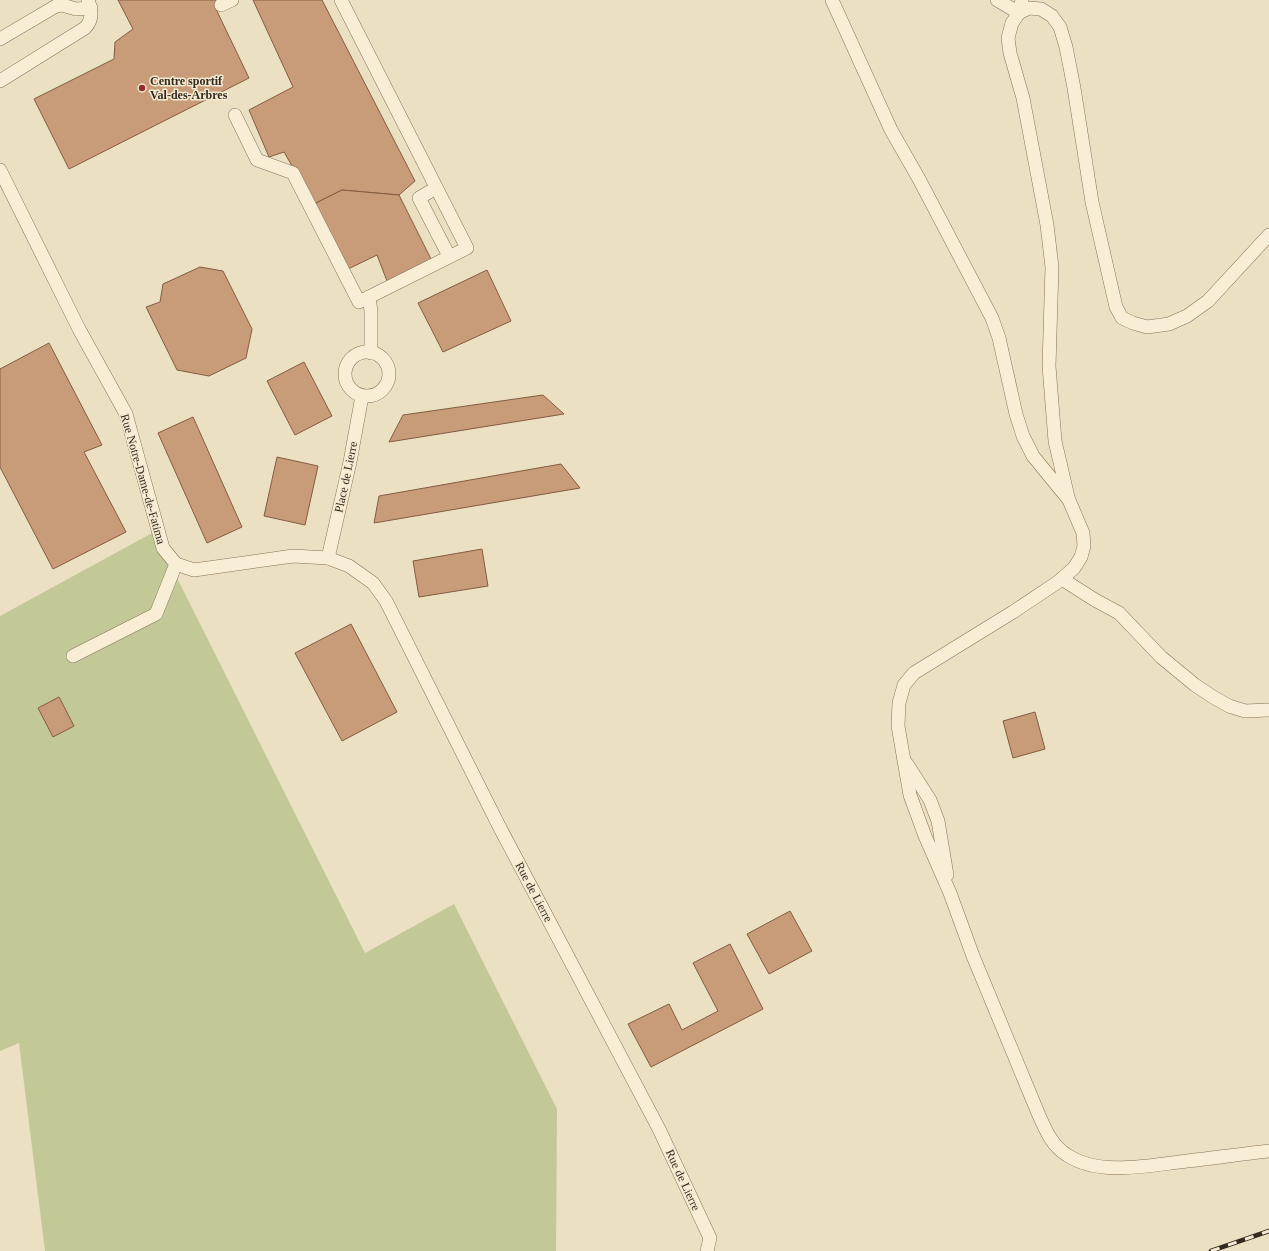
<svg xmlns="http://www.w3.org/2000/svg" width="1269" height="1251" font-family="Georgia,serif">
<rect width="100%" height="100%" fill="#ece0c2"/>
<path fill="#c2c997" d="M 154,532 L 365,953 L 454,904 L 557,1109 L 556,1251 L 45,1251 L 19,1043 L 0,1051 L 0,616 Z"/>
<g fill="#c89c79" stroke="#835c41">
<path d="M 118,0 L 221,0 L 214,5 L 249,78 L 69,169 L 34,99 L 114,59 L 115,42 L 133,29 Z"/>
<path d="M 253,0 L 322,0 L 415,181 L 399,195 L 342,190 L 314,204 L 284,152 L 269,157 L 249,110 L 293,87 Z"/>
<path d="M 342,190 L 399,195 L 431,259 L 387,281 L 377,255 L 346,270 L 314,204 Z"/>
<path d="M 200,267 L 223,271 L 252,329 L 246,358 L 209,376 L 177,370 L 146,307 L 160,302 L 163,284 Z"/>
<path d="M 487,270 L 511,321 L 443,352 L 418,303 Z"/>
<path d="M 49,343 L 102,445 L 84,452 L 126,532 L 53,569 L 0,467 L 0,369 Z"/>
<path d="M 304,362 L 332,416 L 295,435 L 267,381 Z"/>
<path d="M 543,395 L 564,414 L 389,442 L 403,415 Z"/>
<path d="M 193,417 L 242,527 L 207,543 L 158,433 Z"/>
<path d="M 277,457 L 318,466 L 305,525 L 264,516 Z"/>
<path d="M 561,464 L 580,488 L 374,523 L 379,496 Z"/>
<path d="M 482,549 L 488,586 L 419,597 L 413,561 Z"/>
<path d="M 351,624 L 397,712 L 342,741 L 295,653 Z"/>
<path d="M 59,697 L 74,726 L 53,737 L 38,708 Z"/>
<path d="M 1035,712 L 1045,749 L 1013,758 L 1003,721 Z"/>
<path d="M 790,911 L 812,951 L 769,974 L 747,934 Z"/>
<path d="M 730,944 L 763,1009 L 651,1067 L 628,1024 L 669,1004 L 682,1030 L 718,1011 L 693,963 Z"/>
</g>
<g fill="none" stroke-linecap="round" stroke-linejoin="round">
<defs>
<g id="minor">
<path d="M 832,0 L 891,130 L 919,179 L 992,318 L 999,338 L 1016,414 L 1023,436 L 1033,456 L 1069,500 L 1083,533 L 1084,546 L 1081,557 L 1074,568 L 1058,582 L 1013,612 L 914,673 L 904,685 L 899,703 L 898,726 L 910,795 L 925,836 L 950,893 L 973,956 L 1038,1113 C 1045,1129 1052,1146 1067,1155 C 1100,1177 1150,1165 1187,1161 C 1214,1158 1242,1154 1269,1151"/>
<path d="M 997,0 L 1019,13 L 1022,0"/>
<path d="M 221,5 L 232,0"/>
<path d="M 0,39 L 56,6 L 62,5 L 76,9 L 91,8"/>
<path d="M 0,81 L 85,28 C 93,20 92,10 88,0"/>
<path d="M 235,115 L 257,160 L 293,173 L 359,302 L 467,248 L 341,0"/>
<path d="M 0,170 L 79,329 L 126,414 L 163,548 L 176,564 L 194,570 L 293,556 L 328,558 L 349,566 L 373,583 L 386,601 L 499,826 L 659,1129 L 710,1238 L 707,1251"/>
<path d="M 436,188 L 419,198 L 449,256"/>
<path d="M 369,297 L 371,311 L 371,353"/>
<circle cx="367" cy="374" r="22"/>
<path d="M 1068,497 L 1055,441 L 1049,366 L 1052,267 L 1047,225 L 1023,98 L 1010,53 L 1008,38 L 1012,23 L 1019,13 L 1029,8 L 1041,9 L 1052,16 L 1060,27 L 1066,47 L 1074,88 L 1092,202 L 1116,307 L 1122,318 L 1133,323 L 1147,327 L 1169,324 L 1187,316 L 1208,301 L 1269,235"/>
<path d="M 328,558 L 350,462 L 362,396"/>
<path d="M 1062,579 L 1095,600 L 1119,613 L 1161,657 L 1195,685 L 1213,697 L 1229,706 L 1245,711 L 1269,710"/>
<path d="M 73,656 L 156,614 L 176,564"/>
<path d="M 907,764 L 930,800 L 938,821 L 947,875"/>
</g>
</defs>
<use href="#minor" stroke="#85725a" stroke-width="14"/>
<use href="#minor" stroke="#f7eed5" stroke-width="13"/>
<defs>
<path id="rail" d="M 1211,1251 L 1269,1231"/>
</defs>
<use href="#rail" stroke="#352a1e" stroke-width="4.5"/>
<use href="#rail" stroke="#f4ead1" stroke-width="3" stroke-dasharray="9" stroke-linecap="butt"/>
</g>
<circle fill="#912e2d" stroke="#f4ead1" stroke-width="1.5" cx="142" cy="88" r="4"/>
<g text-anchor="middle" dominant-baseline="central" stroke-width="3" stroke-linejoin="round" paint-order="stroke">
<g font-size="12" font-weight="bold" fill="#352a1e" stroke="#f4ead1" text-anchor="start">
<text x="150" y="81">Centre sportif<tspan x="150" dy="14">Val-des-Arbres</tspan></text>
</g>
<g font-size="12" fill="#352a1e" stroke="#f4ead1">
<text transform="translate(346 477) rotate(-78)">Place de Lierre</text>
<text transform="translate(143 479) rotate(74)">Rue Notre-Dame-de-Fatima</text>
<text transform="translate(534 892) rotate(62)">Rue de Lierre</text>
<text transform="translate(683 1180) rotate(65)">Rue de Lierre</text>
</g>
</g>
</svg>
